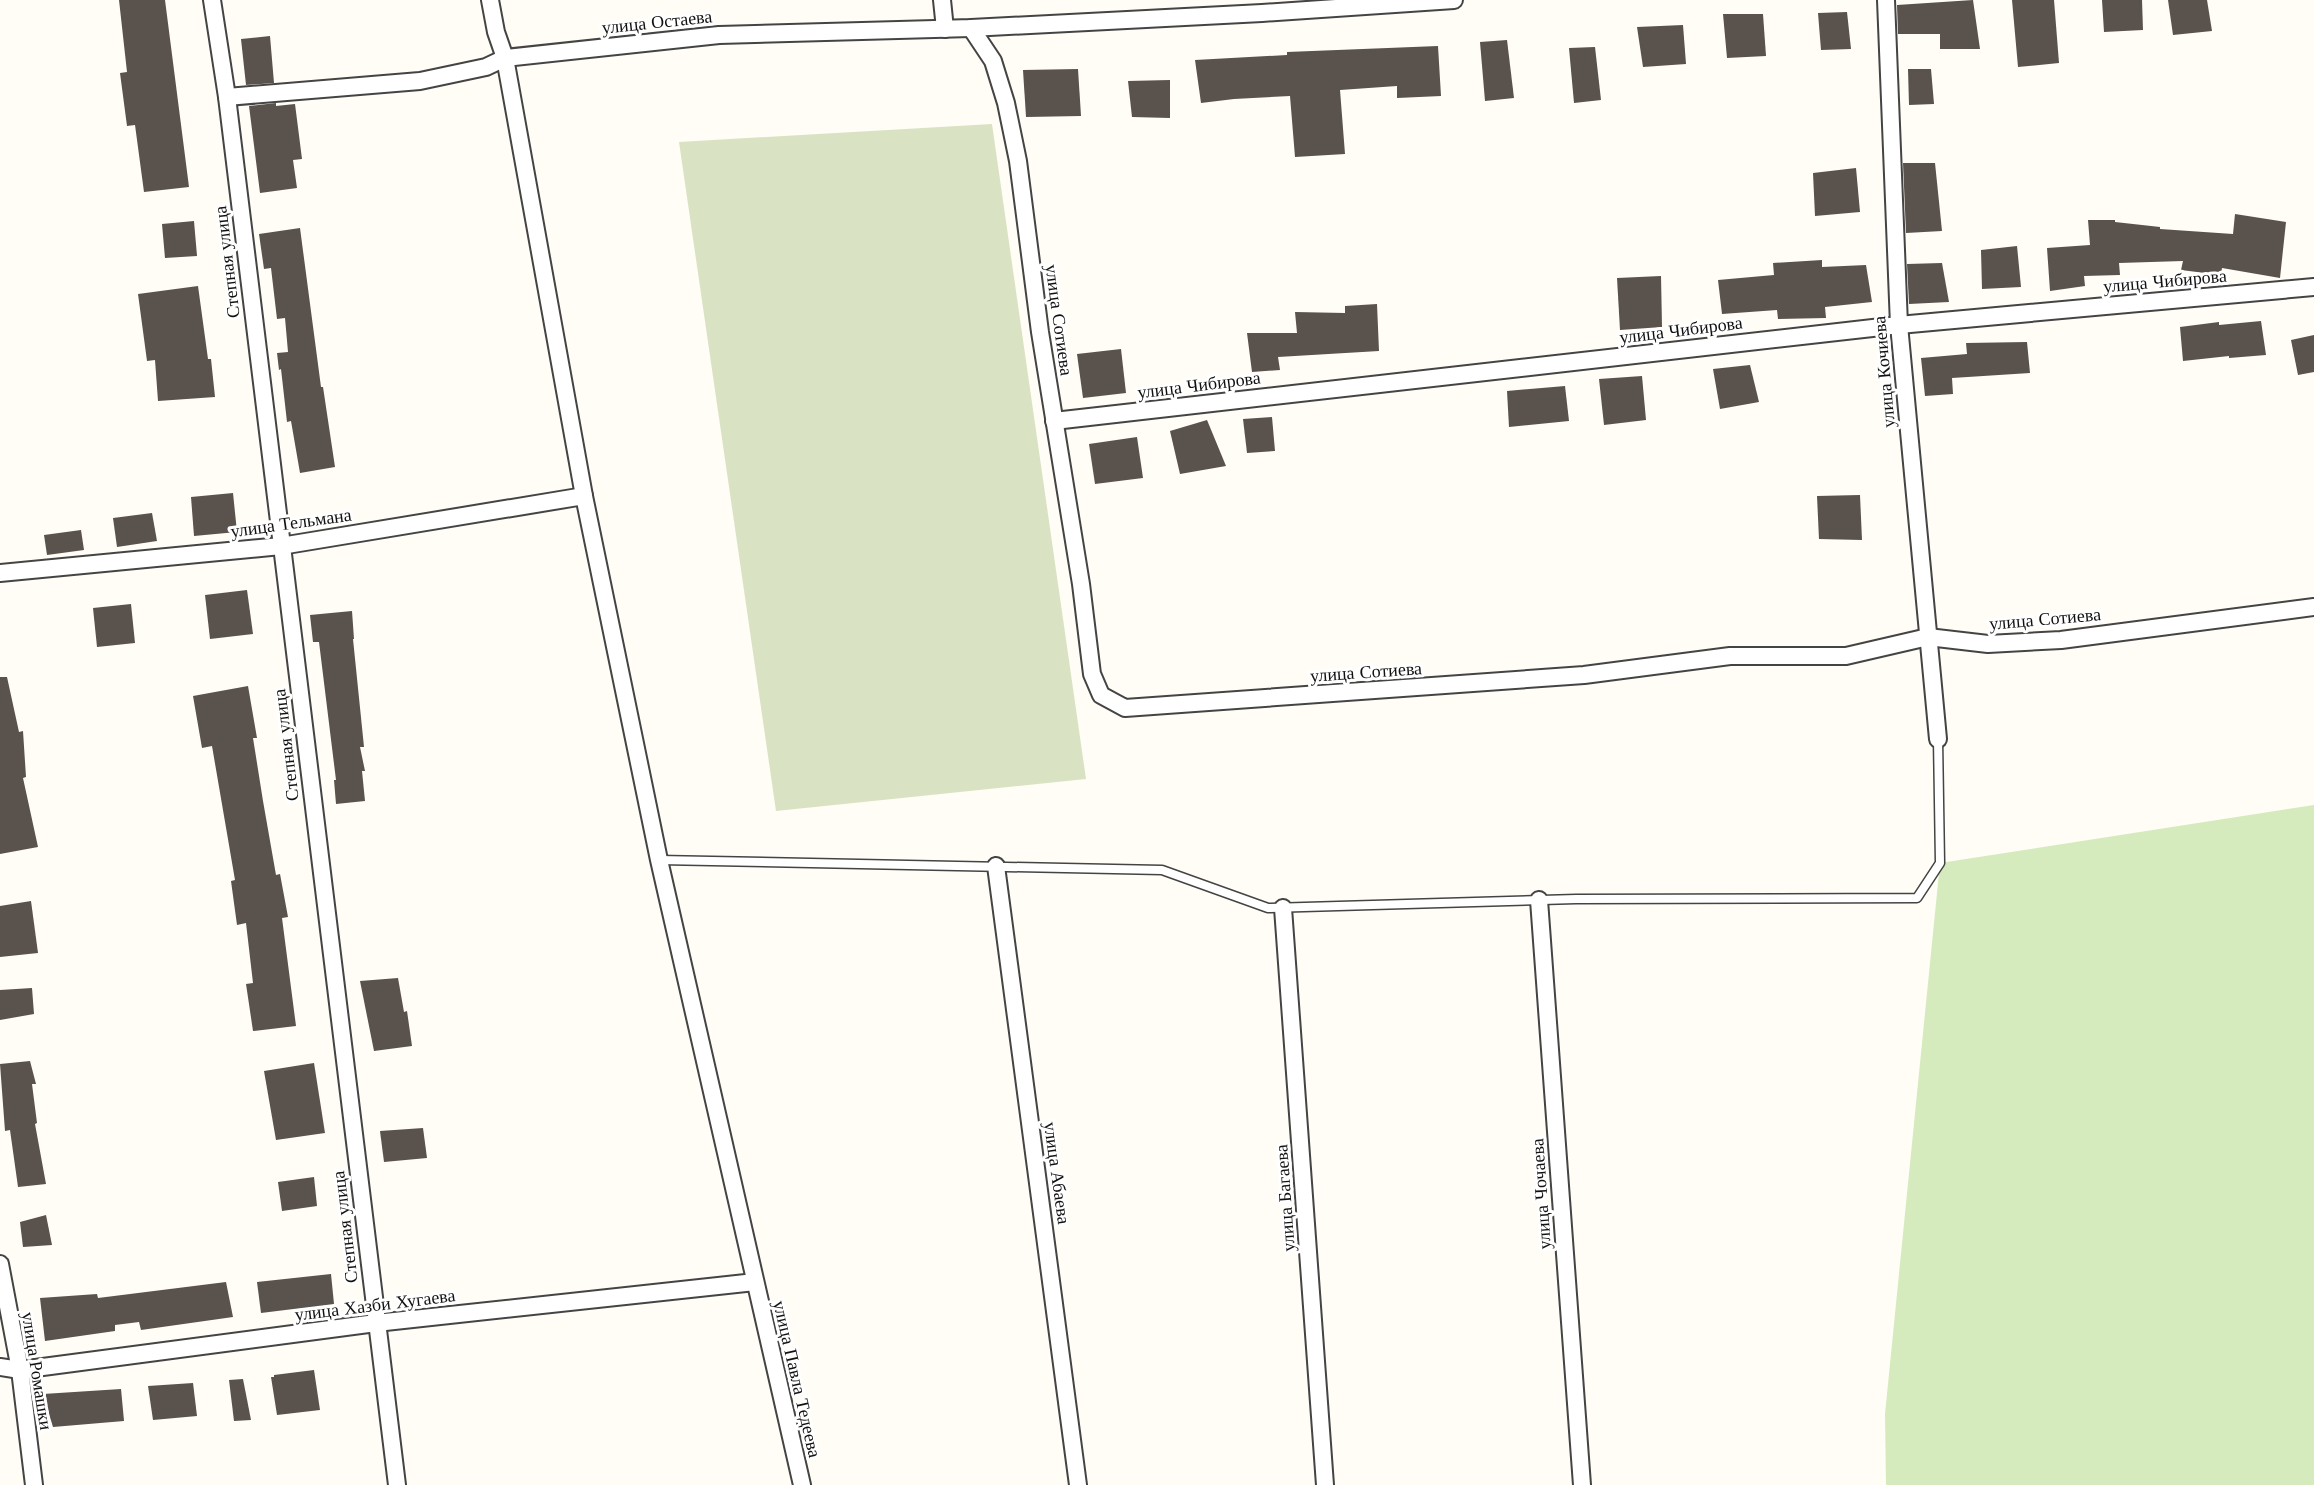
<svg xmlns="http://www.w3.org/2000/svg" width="2314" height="1485" font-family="'Libre Baskerville',serif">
<rect width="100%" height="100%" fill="#fffdf5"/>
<path fill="#d5ebbd" d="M 2314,805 L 2314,1485 L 1886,1485 L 1885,1414 L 1940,863 Z"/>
<path fill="#d9e3c4" d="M 992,124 L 1086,779 L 776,811 L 679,142 Z"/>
<g fill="#5a524d">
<path d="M 119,0 L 165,0 L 189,187 L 144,192 L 135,125 L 127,126 L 120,73 L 127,72 Z"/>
<path d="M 1973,0 L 1980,49 L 1940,49 L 1940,34 L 1898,34 L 1897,5 Z"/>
<path d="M 2012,0 L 2054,0 L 2059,63 L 2018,67 Z"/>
<path d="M 2102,0 L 2142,0 L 2143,30 L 2104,32 Z"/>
<path d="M 2168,0 L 2207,0 L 2212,31 L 2173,35 Z"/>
<path d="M 1847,12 L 1851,49 L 1821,50 L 1818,13 Z"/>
<path d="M 1723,14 L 1763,14 L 1766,56 L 1727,58 Z"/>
<path d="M 1683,25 L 1686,64 L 1643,67 L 1637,27 Z"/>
<path d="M 270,36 L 274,83 L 246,85 L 241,39 Z"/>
<path d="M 1507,40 L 1514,98 L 1485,101 L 1480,42 Z"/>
<path d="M 1438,46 L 1441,96 L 1397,98 L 1397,86 L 1340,90 L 1345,154 L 1295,157 L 1290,96 L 1234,99 L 1201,103 L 1195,60 L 1287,55 L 1287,52 Z"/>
<path d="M 1595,47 L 1601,100 L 1574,103 L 1569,48 Z"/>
<path d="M 1078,69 L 1081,116 L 1026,117 L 1023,70 Z"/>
<path d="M 1908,69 L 1931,69 L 1934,104 L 1909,105 Z"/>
<path d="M 1170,80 L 1170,118 L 1132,117 L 1128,81 Z"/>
<path d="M 276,103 L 276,106 L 295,104 L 302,159 L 293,160 L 297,188 L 260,193 L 249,106 Z"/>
<path d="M 1903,163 L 1935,163 L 1942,231 L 1906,233 Z"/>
<path d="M 1856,168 L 1860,212 L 1815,216 L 1813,173 Z"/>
<path d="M 2235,214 L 2286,222 L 2280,278 L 2222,268 L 2221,275 L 2181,270 L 2183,261 L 2119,263 L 2120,275 L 2084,276 L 2085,286 L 2050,291 L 2047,248 L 2090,245 L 2088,220 L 2115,220 L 2115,222 L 2160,227 L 2160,229 L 2233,234 Z"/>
<path d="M 194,221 L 197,256 L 165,258 L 162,224 Z"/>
<path d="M 300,228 L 321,387 L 323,387 L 335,467 L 300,473 L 291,421 L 287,422 L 281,369 L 279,370 L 277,353 L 288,352 L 285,318 L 277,319 L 271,268 L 264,269 L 259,234 Z"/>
<path d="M 2017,246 L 2021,287 L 1982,289 L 1981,250 Z"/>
<path d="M 1822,260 L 1822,267 L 1866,265 L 1872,302 L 1825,307 L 1826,318 L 1778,319 L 1777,310 L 1722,314 L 1718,280 L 1774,275 L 1773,263 Z"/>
<path d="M 1942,263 L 1949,302 L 1909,304 L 1907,264 Z"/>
<path d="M 1661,276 L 1662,327 L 1620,330 L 1617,278 Z"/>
<path d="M 198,286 L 208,359 L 211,359 L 215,397 L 158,401 L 155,360 L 147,361 L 138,294 Z"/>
<path d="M 1377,304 L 1379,351 L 1278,357 L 1280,370 L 1252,372 L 1247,333 L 1297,333 L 1295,312 L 1345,313 L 1345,306 Z"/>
<path d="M 2261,321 L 2266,355 L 2229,358 L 2229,356 L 2183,361 L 2180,327 L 2219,322 L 2219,325 Z"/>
<path d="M 2314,335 L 2314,372 L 2298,375 L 2291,340 Z"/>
<path d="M 2027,342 L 2030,373 L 1952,378 L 1953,394 L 1925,396 L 1921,358 L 1967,354 L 1966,343 Z"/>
<path d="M 1121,349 L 1126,393 L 1083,398 L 1077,354 Z"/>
<path d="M 1750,365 L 1759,402 L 1720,409 L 1713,369 Z"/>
<path d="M 1642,376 L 1646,420 L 1604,425 L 1599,379 Z"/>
<path d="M 1565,386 L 1569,421 L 1509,427 L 1507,391 Z"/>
<path d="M 1272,417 L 1275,451 L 1247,453 L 1243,419 Z"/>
<path d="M 1207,420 L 1226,466 L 1180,474 L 1170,431 Z"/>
<path d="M 1137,437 L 1143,478 L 1095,484 L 1089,444 Z"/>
<path d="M 233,493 L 237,532 L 194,536 L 191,497 Z"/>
<path d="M 1860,495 L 1862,540 L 1819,539 L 1817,496 Z"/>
<path d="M 152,513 L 157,541 L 117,547 L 113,518 Z"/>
<path d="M 81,530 L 84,550 L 47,555 L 44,535 Z"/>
<path d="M 247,590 L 253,634 L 210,639 L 205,595 Z"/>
<path d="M 131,604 L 135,643 L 97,647 L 93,608 Z"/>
<path d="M 352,611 L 354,639 L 353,639 L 364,747 L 360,747 L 365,771 L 362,771 L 365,801 L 336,804 L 334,780 L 336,780 L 319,642 L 313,642 L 310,615 Z"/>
<path d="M 0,677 L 7,677 L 19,732 L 23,731 L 26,777 L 23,778 L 38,847 L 0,854 Z"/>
<path d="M 248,686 L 257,738 L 253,738 L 263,801 L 276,875 L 280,874 L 288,917 L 282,918 L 296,1026 L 253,1031 L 246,984 L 253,983 L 246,923 L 237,925 L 231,881 L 235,880 L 212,746 L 202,748 L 193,696 Z"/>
<path d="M 31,901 L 38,953 L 0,957 L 0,906 Z"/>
<path d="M 398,978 L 404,1012 L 407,1011 L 412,1046 L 374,1051 L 360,981 Z"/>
<path d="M 32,988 L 34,1014 L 0,1020 L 0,990 Z"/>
<path d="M 30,1061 L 36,1084 L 32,1084 L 37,1123 L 35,1124 L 46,1184 L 18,1187 L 10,1130 L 5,1131 L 0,1064 Z"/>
<path d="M 314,1063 L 325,1133 L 276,1140 L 264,1071 Z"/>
<path d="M 423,1128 L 427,1158 L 384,1162 L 380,1131 Z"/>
<path d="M 314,1177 L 317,1206 L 282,1211 L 278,1182 Z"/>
<path d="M 46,1215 L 52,1245 L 23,1247 L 20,1222 Z"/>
<path d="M 331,1274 L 334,1304 L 261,1313 L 257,1282 Z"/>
<path d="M 226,1282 L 233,1317 L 141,1330 L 139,1322 L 115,1325 L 115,1331 L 45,1341 L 40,1298 L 97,1294 L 98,1298 Z"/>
<path d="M 314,1370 L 320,1410 L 277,1415 L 271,1377 L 274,1377 L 274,1375 Z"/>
<path d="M 243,1379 L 251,1420 L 234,1421 L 229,1380 Z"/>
<path d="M 193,1383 L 197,1416 L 153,1420 L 148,1386 Z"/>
<path d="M 121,1389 L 124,1421 L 53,1427 L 43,1394 Z"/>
</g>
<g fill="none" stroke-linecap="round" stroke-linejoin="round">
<defs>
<path id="service" d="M 659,860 L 1162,870 L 1268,908 L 1576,899 L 1917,898 L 1940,863 L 1938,739"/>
<g id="minor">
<path d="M 212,0 L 227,97 L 397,1485"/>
<path d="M 490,0 L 496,32 L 505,58 L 584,496 L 659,860 L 802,1485"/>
<path d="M 942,0 L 945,29"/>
<path d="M 1886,0 L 1899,325 L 1938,739"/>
<path d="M 971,28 L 993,61 L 1006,103 L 1018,161 L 1040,332 L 1081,584 L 1092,674 L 1101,695 L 1125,708 L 1584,675 L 1730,656 L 1846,656 L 1928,637 L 1988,644 L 2061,640 L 2314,607"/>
<path d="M 227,97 L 420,81 L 486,67 L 505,58 L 719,35 L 971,28 L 1262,13 L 1454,0"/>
<path d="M 1054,421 L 1899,325 L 2314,287"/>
<path d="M 0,573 L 281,546 L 584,496"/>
<path d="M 996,866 L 1078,1485"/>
<path d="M 1539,900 L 1582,1485"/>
<path d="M 1283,908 L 1325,1485"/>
<path d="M 0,1264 L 20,1370 L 34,1485"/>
<path d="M 0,1367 L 20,1370 L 376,1323 L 755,1282"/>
</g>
</defs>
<use href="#service" stroke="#444" stroke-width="11"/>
<use href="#minor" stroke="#444" stroke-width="20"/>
<use href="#service" stroke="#fff" stroke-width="8"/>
<use href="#minor" stroke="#fff" stroke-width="16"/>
</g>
<g text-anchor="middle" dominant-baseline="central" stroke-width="6" stroke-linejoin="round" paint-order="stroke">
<g font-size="18" fill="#111" stroke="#fff">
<text transform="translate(657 22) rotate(-6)">улица Остаева</text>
<text transform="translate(227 262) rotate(-97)">Степная улица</text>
<text transform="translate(2165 281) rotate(-5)">улица Чибирова</text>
<text transform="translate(1059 320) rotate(82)">улица Сотиева</text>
<text transform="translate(1681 330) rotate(-7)">улица Чибирова</text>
<text transform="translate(1884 372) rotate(-95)">улица Кочиева</text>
<text transform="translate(1199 385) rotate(-7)">улица Чибирова</text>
<text transform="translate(291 523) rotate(-8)">улица Тельмана</text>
<text transform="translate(2045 619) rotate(-5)">улица Сотиева</text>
<text transform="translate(1366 672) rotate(-4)">улица Сотиева</text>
<text transform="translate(286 745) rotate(-97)">Степная улица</text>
<text transform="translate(1057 1173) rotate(82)">улица Абаева</text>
<text transform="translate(1541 1194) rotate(-94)">улица Чочаева</text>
<text transform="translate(1285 1198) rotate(-94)">улица Багаева</text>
<text transform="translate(345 1227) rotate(-97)">Степная улица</text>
<text transform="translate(375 1305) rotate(-7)">улица Хазби Хугаева</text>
<text transform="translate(37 1371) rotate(81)">улица Ромашки</text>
<text transform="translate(797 1379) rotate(77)">улица Павла Тедеева</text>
</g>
</g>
</svg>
